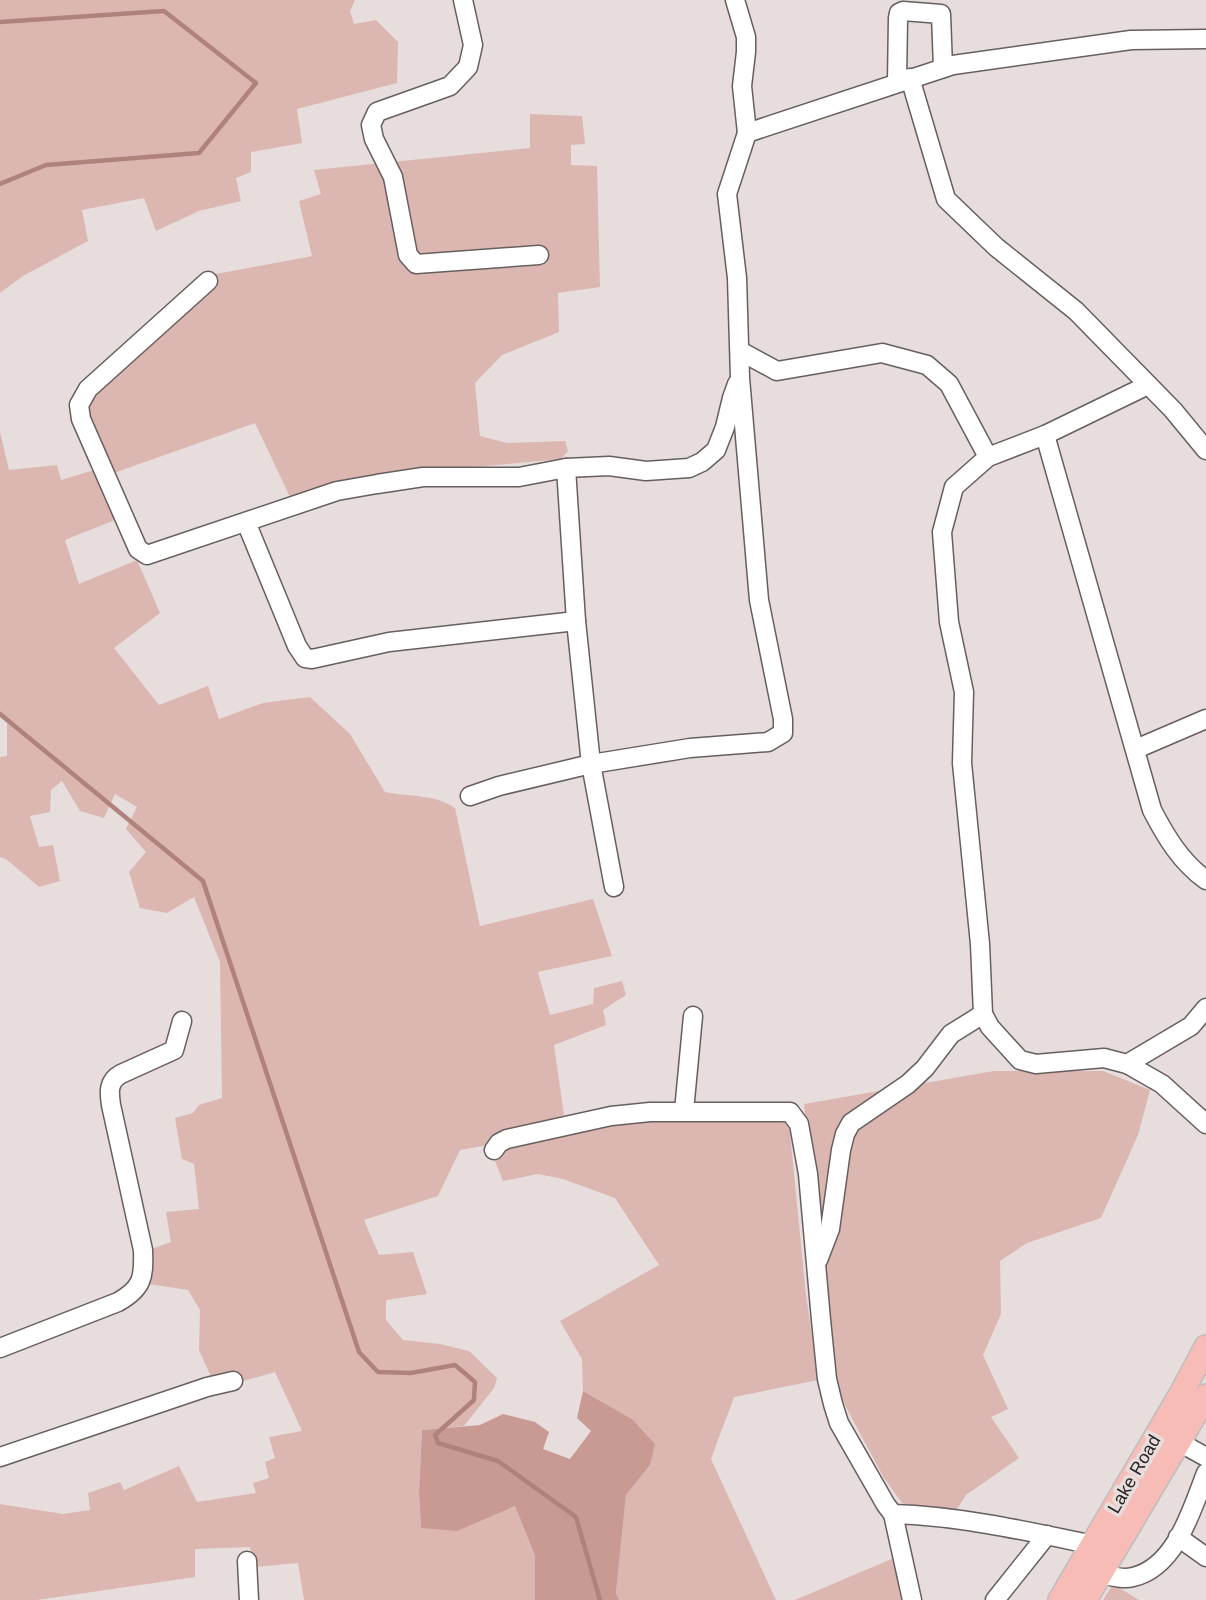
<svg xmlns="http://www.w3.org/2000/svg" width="1206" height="1600" font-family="Helvetica,sans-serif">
<rect width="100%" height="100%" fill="#e6dddc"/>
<g fill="#dcb7b2">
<path d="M 0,0 L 355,0 L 350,11 L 354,24 L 376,20 L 398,42 L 397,83 L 297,109 L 302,143 L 251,152 L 251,172 L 236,178 L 241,201 L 199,211 L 156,231 L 144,198 L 82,210 L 88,241 L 23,276 L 0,293 Z"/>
<path d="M 530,114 L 582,116 L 585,144 L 571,145 L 571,165 L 597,166 L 600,287 L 558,293 L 559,332 L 502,355 L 475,383 L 480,436 L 507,443 L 565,441 L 568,451 L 561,459 L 389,475 L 290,497 L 255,423 L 111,474 L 84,411 L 89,393 L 216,274 L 312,256 L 299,201 L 321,194 L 314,170 L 530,148 Z"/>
<path d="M 0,432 L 9,470 L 57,465 L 61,480 L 91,471 L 100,473 L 115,520 L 65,540 L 79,584 L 137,560 L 160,613 L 114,648 L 159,705 L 208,686 L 219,719 L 263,703 L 310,697 L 350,734 L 385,792 C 409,797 435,794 455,808 L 480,926 L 593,899 L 612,956 L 538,972 L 550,1015 L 593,1004 L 594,988 L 622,981 L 626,995 L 603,1010 L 606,1025 L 554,1045 L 564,1115 L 488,1145 L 460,1150 L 438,1196 L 364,1220 L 379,1255 L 413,1252 L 427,1294 L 386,1300 L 386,1320 L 403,1340 L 440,1344 L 469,1351 L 497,1378 L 494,1388 L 464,1426 L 422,1430 L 419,1493 L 421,1528 L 493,1515 L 515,1506 L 535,1556 L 535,1600 L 304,1600 L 298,1563 L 254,1567 L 250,1547 L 195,1549 L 195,1577 L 37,1600 L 0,1600 L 0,1504 L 63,1514 L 90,1510 L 88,1493 L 120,1482 L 124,1490 L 179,1466 L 197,1502 L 256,1493 L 253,1483 L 269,1478 L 265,1462 L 275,1458 L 269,1437 L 302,1431 L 275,1372 L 236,1383 L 212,1379 L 199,1350 L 200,1310 L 188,1290 L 149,1284 L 149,1250 L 171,1242 L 166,1212 L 199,1209 L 194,1164 L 182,1159 L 175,1118 L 193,1113 L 199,1105 L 222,1098 L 220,962 L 194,897 L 167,913 L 140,908 L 129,872 L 146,852 L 126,829 L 137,807 L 115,794 L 104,818 L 80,811 L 62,781 L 51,790 L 50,812 L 30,816 L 39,847 L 53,845 L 60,881 L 39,887 L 6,859 L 0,857 L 0,757 L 7,756 L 7,718 L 0,715 Z"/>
<path d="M 994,1071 L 1103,1071 L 1150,1090 L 1138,1135 L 1101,1218 L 1027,1243 L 1000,1261 L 1001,1314 L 983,1355 L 1008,1409 L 991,1417 L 1019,1458 L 966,1495 L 953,1515 L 925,1511 L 902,1503 L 884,1478 L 839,1394 L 830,1366 L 804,1104 Z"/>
<path d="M 706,1118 L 789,1123 L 806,1295 L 818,1380 L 734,1397 L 711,1459 L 776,1600 L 619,1600 L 616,1593 L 626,1495 L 650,1465 L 632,1419 L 583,1391 L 582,1359 L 560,1321 L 659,1265 L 615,1198 L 563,1179 L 538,1174 L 503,1181 L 493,1156 L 558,1131 L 615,1122 Z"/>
<path d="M 894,1558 L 901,1600 L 795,1600 Z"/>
<path d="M 1113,1584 L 1139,1600 L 1103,1600 Z"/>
</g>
<path fill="#c99a93" d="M 583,1391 L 632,1419 L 655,1444 L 650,1465 L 626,1495 L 616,1593 L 619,1600 L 535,1600 L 535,1556 L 515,1506 L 457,1531 L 421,1528 L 419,1493 L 422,1430 L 480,1425 L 503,1414 L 535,1422 L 549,1432 L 543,1449 L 570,1459 L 591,1431 L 577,1418 Z"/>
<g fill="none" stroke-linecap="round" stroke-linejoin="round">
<g stroke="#b0827c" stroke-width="4.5">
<path d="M 0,22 L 164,11 L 256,83 L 199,153 L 46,165 L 0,184"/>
<path d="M 0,714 L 203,881 L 359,1352 L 378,1372 L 411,1373 L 455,1365 L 475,1382 L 474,1400 L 435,1435 L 438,1443 L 498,1461 L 576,1517 L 600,1600"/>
</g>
<defs>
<g id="minor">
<path d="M 463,0 L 473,45 L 468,67 L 450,86 L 377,112 L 371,125 L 374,139 L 393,177 L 408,255 L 416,264 L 539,255"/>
<path d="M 735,0 L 746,37 L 746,52 L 742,86 L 747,133"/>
<path d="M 910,78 L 946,199 L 996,247 L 1076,311 L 1173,410 L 1206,450"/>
<path d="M 897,82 L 898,18 L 899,13 L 903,11 L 941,14 L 943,68"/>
<path d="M 208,281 L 88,389 L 79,405 L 81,419 L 138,549 L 147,555 L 337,491 L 377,484 L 423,477 L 519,477 L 566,468 L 609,466 L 646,471 L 689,468 L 702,462 L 716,450 L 725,427 L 732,398 L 737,384"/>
<path d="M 740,351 L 777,371 L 882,353 L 927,365 L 949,384 L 988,457"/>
<path d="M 1148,385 L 1045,435 L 988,457 L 954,487 L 942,532 L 949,622 L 964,692 L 962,763 L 980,944 L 983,1014 L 990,1027 L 1020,1060 L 1036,1064 L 1104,1058 L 1127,1064 L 1191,1026 L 1206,1008"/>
<path d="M 1045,435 L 1152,810 C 1166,837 1181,862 1206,880"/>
<path d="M 566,468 L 576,621 L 591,764 L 614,887"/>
<path d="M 246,522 L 297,646 L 305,658 L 312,659 L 389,642 L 576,621"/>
<path d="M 1136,749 L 1206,719"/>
<path d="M 470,796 L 499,786 L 591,764 L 690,748 L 768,742 L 783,733 L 783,719 L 759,600 L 740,378 L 737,278 L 727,194 L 747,133 L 953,65 L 1131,40 L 1206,39"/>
<path d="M 1127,1064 L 1162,1084 L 1206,1124"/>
<path d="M 684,1111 L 693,1016"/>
<path d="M 494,1150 L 499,1143 L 507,1139 L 611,1116 L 650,1112 L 790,1112 L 799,1124 L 808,1174 L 821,1320 L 827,1379 L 833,1404 L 839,1423 L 886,1505 L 893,1514 C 960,1516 1027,1531 1093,1545"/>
<path d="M 818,1260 L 830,1229 L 841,1150 L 845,1134 L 851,1123 L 908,1084 L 925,1068 L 951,1034 L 983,1014"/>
<path d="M 0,1348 L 118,1302 C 143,1288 144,1277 143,1250 L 111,1105 C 109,1092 108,1081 121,1074 L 174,1050 L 182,1021"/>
<path d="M 1179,1442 L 1206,1457"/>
<path d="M 0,1457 L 207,1387 L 233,1381"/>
<path d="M 893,1514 L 912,1600"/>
<path d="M 1178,1537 L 1206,1557"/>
<path d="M 247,1561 L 249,1600"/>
<path d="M 1101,1574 C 1112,1576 1122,1580 1133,1577 C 1176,1567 1192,1509 1206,1473"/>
<path d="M 995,1600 L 1047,1535"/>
</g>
<g id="major">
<path d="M 1060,1600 L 1182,1392 L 1206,1347"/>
<path d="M 1085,1600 L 1206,1396"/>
</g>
</defs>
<use href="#minor" stroke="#665f5d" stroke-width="21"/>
<use href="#major" stroke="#bebdbd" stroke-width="26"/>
<use href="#minor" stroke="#fff" stroke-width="18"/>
<use href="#major" stroke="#f8bcb6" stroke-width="23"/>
</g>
<g text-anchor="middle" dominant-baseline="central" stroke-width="7" stroke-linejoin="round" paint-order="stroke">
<g font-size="18" fill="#272423" stroke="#e6dddc">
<text transform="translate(1134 1474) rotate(-60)">Lake Road</text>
</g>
</g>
</svg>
